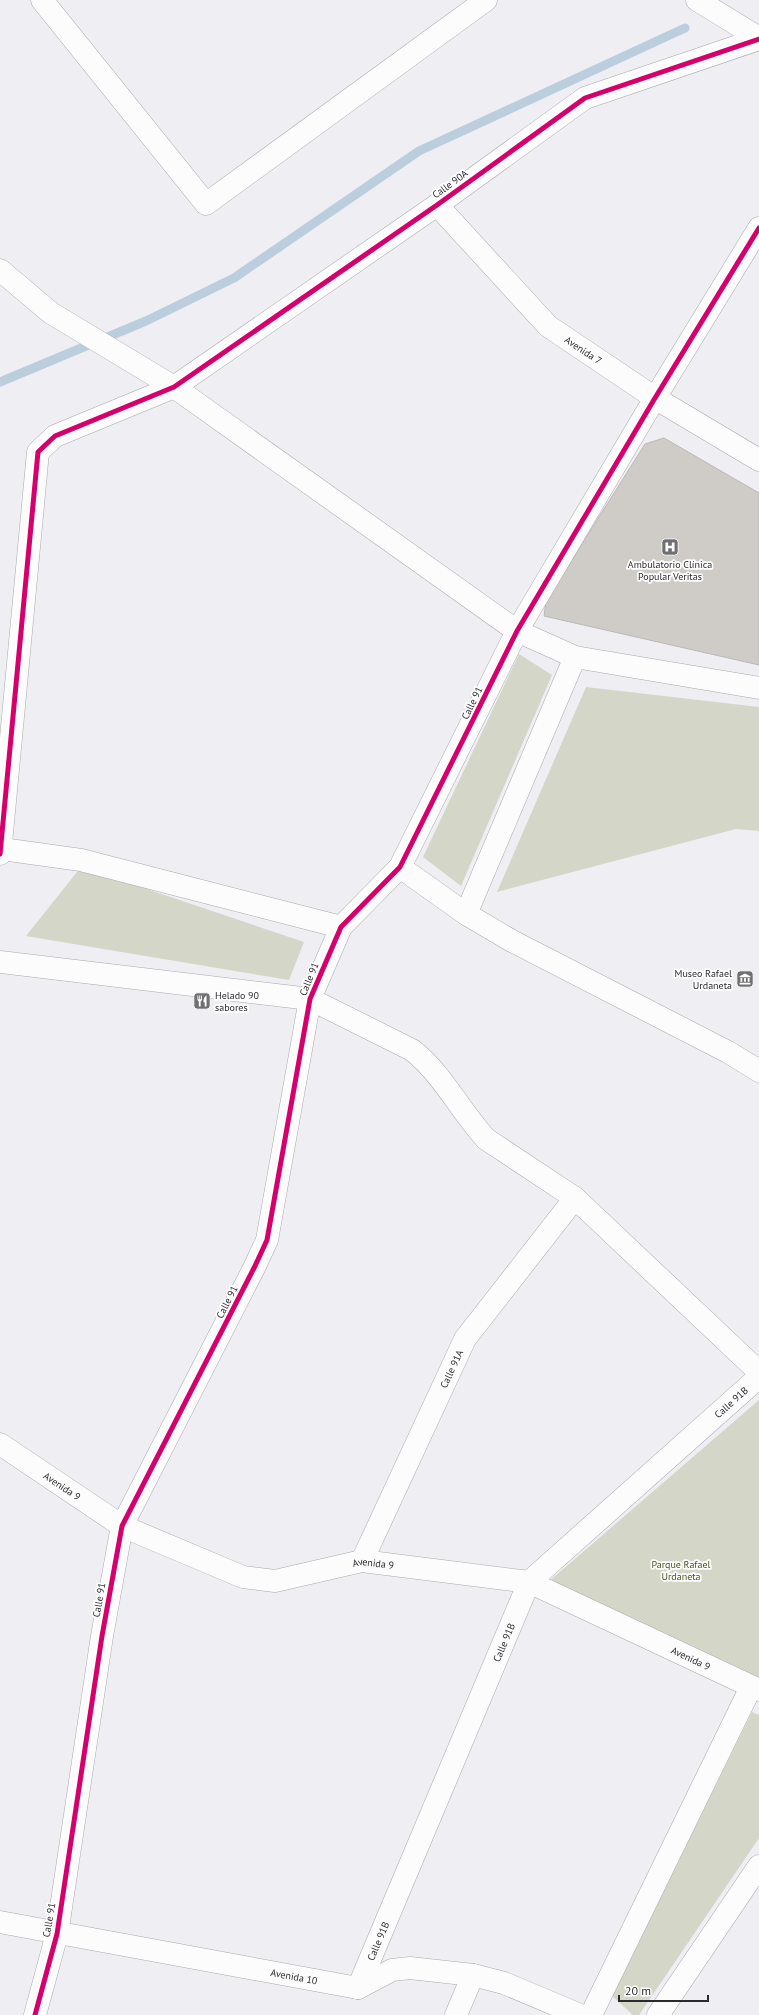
<svg xmlns="http://www.w3.org/2000/svg" width="759" height="2015" font-family="'PT Sans',sans-serif">
<rect width="100%" height="100%" fill="#efeef2"/>
<g fill="#d4d6c8">
<path d="M 519,654 L 552,675 L 461,886 L 423,857 Z"/>
<path d="M 586,687 L 759,707 L 759,831 L 736,829 L 497,892 Z"/>
<path d="M 81,867 L 304,942 L 289,980 L 26,936 Z"/>
<path d="M 759,1400 L 759,1681 L 532,1596 Z"/>
<path d="M 752,1712 L 759,1715 L 759,1838 L 639,2015 L 633,2015 L 612,1996 Z"/>
</g>
<g fill="none" stroke-linecap="round" stroke-linejoin="round">
<path stroke="#bacede" stroke-width="9" d="M 0,382 L 146,321 L 234,278 L 419,151 L 685,28"/>
</g>
<path fill="#cfcbc7" stroke="#bab9ba" d="M 664,438 L 759,493 L 759,665 L 544,616 L 546,601 L 645,444 Z"/>
<g fill="none" stroke-linecap="round" stroke-linejoin="round">
<defs>
<g id="minor">
<path d="M 42,0 L 206,204 L 486,0"/>
<path d="M 697,0 L 759,38"/>
<path id="s1" d="M 437,205 L 548,326 L 655,398 L 759,460"/>
<path d="M 0,270 L 51,313 L 174,387 L 517,631 L 575,657 L 759,688"/>
<path d="M 2,849 L 81,860 L 341,927"/>
<path d="M 0,854 L 38,452 L 55,436 L 174,387 L 437,205 L 585,98 L 759,39"/>
<path d="M 400,867 L 466,914 L 512,941 L 728,1052 L 759,1071"/>
<path d="M 466,914 L 575,657"/>
<path d="M 0,962 L 310,999 L 412,1050 C 442,1073 460,1111 486,1139 L 575,1198 L 759,1372"/>
<path id="s2" d="M 0,1444 L 122,1526 L 243,1577 L 275,1581 L 362,1561 L 529,1582 L 759,1690"/>
<path id="s3" d="M 362,1561 L 465,1339 L 575,1198"/>
<path id="s4" d="M 0,1922 L 358,1988 L 392,1970 L 410,1968 L 473,1975 L 504,1983 L 580,2015"/>
<path id="s5" d="M 358,1988 L 529,1582 L 759,1377"/>
<path d="M 35,2015 L 57,1934 L 102,1636 L 122,1526 L 255,1266 L 267,1240 L 310,999 L 341,927 L 400,867 L 517,631 L 655,398 L 759,228"/>
<path d="M 456,2015 L 473,1975"/>
<path d="M 591,2015 L 751,1687"/>
<path d="M 658,2015 L 759,1866"/>
</g>
</defs>
<use href="#minor" stroke="#a9a8ac" stroke-width="23"/>
<use href="#minor" stroke="#fdfcfd" stroke-width="22"/>
<defs>
<g id="cycleway">
<path d="M 0,854 L 38,452 L 55,436 L 174,387 L 437,205 L 585,98 L 759,39"/>
<path d="M 35,2015 L 57,1934 L 102,1636 L 122,1526 L 255,1266 L 267,1240 L 310,999 L 341,927 L 400,867 L 517,631 L 655,398 L 759,228"/>
</g>
</defs>
<use href="#cycleway" stroke="#fff" stroke-width="8"/>
<use href="#cycleway" stroke="#d6006c" stroke-width="5"/>
</g>
<defs>
<symbol id="hospital-square" viewBox="-11 -11 22 22"><rect x="-9" y="-9" width="18" height="18" rx="4" fill="#706f72" stroke="#fff"/><path d="M-5-5h3v3.5h4V-5h3V5h-3V1.5h-4V5h-3Z" fill="#fff"/></symbol>
<symbol id="museum-square" viewBox="-11 -11 22 22"><rect x="-9" y="-9" width="18" height="18" rx="4" fill="#706f72" stroke="#fff"/><path d="M0-6L6-3V-2H-6V-3ZM-5-1h2V3h-2ZM-1-1h2V3h-2ZM3-1h2V3H3ZM-6 4H6V6H-6Z" fill="#fff"/></symbol>
<symbol id="restaurant-square" viewBox="-11 -11 22 22"><rect x="-9" y="-9" width="18" height="18" rx="4" fill="#706f72" stroke="#fff"/><path d="M-5-6h1v4h1v-4h1v4h1v-4h1v5L-1.5 .5V6h-2V.5L-5-1ZM5-6V6H3V1.5H1.5Q1.5-4 5-6Z" fill="#fff"/></symbol>
</defs>
<g fill-rule="evenodd">
<use href="#hospital-square" x="660" y="537" width="20" height="20"/>
<use href="#museum-square" x="735" y="969" width="20" height="20"/>
<use href="#restaurant-square" x="192" y="991" width="20" height="20"/>
</g>
<g text-anchor="middle" dominant-baseline="central" stroke-width="3.5" stroke-linejoin="round" paint-order="stroke">
<g font-size="10" fill="#2b2a2d" stroke="#fff">
<text transform="translate(450 184) rotate(-36)">Calle 90A</text>
<text stroke="none"><textPath href="#s1" startOffset="207">Avenida 7</textPath></text>
<text transform="translate(472 703) rotate(-64)">Calle 91</text>
<text transform="translate(309 979) rotate(-68)">Calle 91</text>
<text transform="translate(227 1302) rotate(-63)">Calle 91</text>
<text stroke="none"><textPath href="#s3" startOffset="212">Calle 91A</textPath></text>
<text stroke="none"><textPath href="#s5" startOffset="711">Calle 91B</textPath></text>
<text stroke="none"><textPath href="#s2" startOffset="75">Avenida 9</textPath></text>
<text stroke="none"><textPath href="#s2" startOffset="411">Avenida 9</textPath></text>
<text transform="translate(99 1600) rotate(-80)">Calle 91</text>
<text stroke="none"><textPath href="#s5" startOffset="375">Calle 91B</textPath></text>
<text stroke="none"><textPath href="#s2" startOffset="747">Avenida 9</textPath></text>
<text transform="translate(49 1920) rotate(-80)">Calle 91</text>
<text stroke="none"><textPath href="#s5" startOffset="51">Calle 91B</textPath></text>
<text stroke="none"><textPath href="#s4" startOffset="299">Avenida 10</textPath></text>
</g>
<g font-size="10" fill="#2b2a2d" stroke="#fff">
<text x="670" y="564">Ambulatorio Clínica<tspan x="670" dy="12">Popular Veritas</tspan></text>
<text x="732" y="973" text-anchor="end">Museo Rafael<tspan x="732" dy="12">Urdaneta</tspan></text>
<text x="215" y="995" text-anchor="start">Helado 90<tspan x="215" dy="12">sabores</tspan></text>
</g>
<g font-size="10" fill="#49511e" stroke="#fff">
<text x="681" y="1564">Parque Rafael<tspan x="681" dy="12">Urdaneta</tspan></text>
</g>
</g>
<path d="M619 1995v6h89v-6" fill="none" stroke="#2b2a2d" stroke-width="2"/>
<text x="625" y="1995" font-size="12" fill="#2b2a2d" stroke="#ffffff" stroke-width="3" paint-order="stroke">20 m</text>
</svg>
